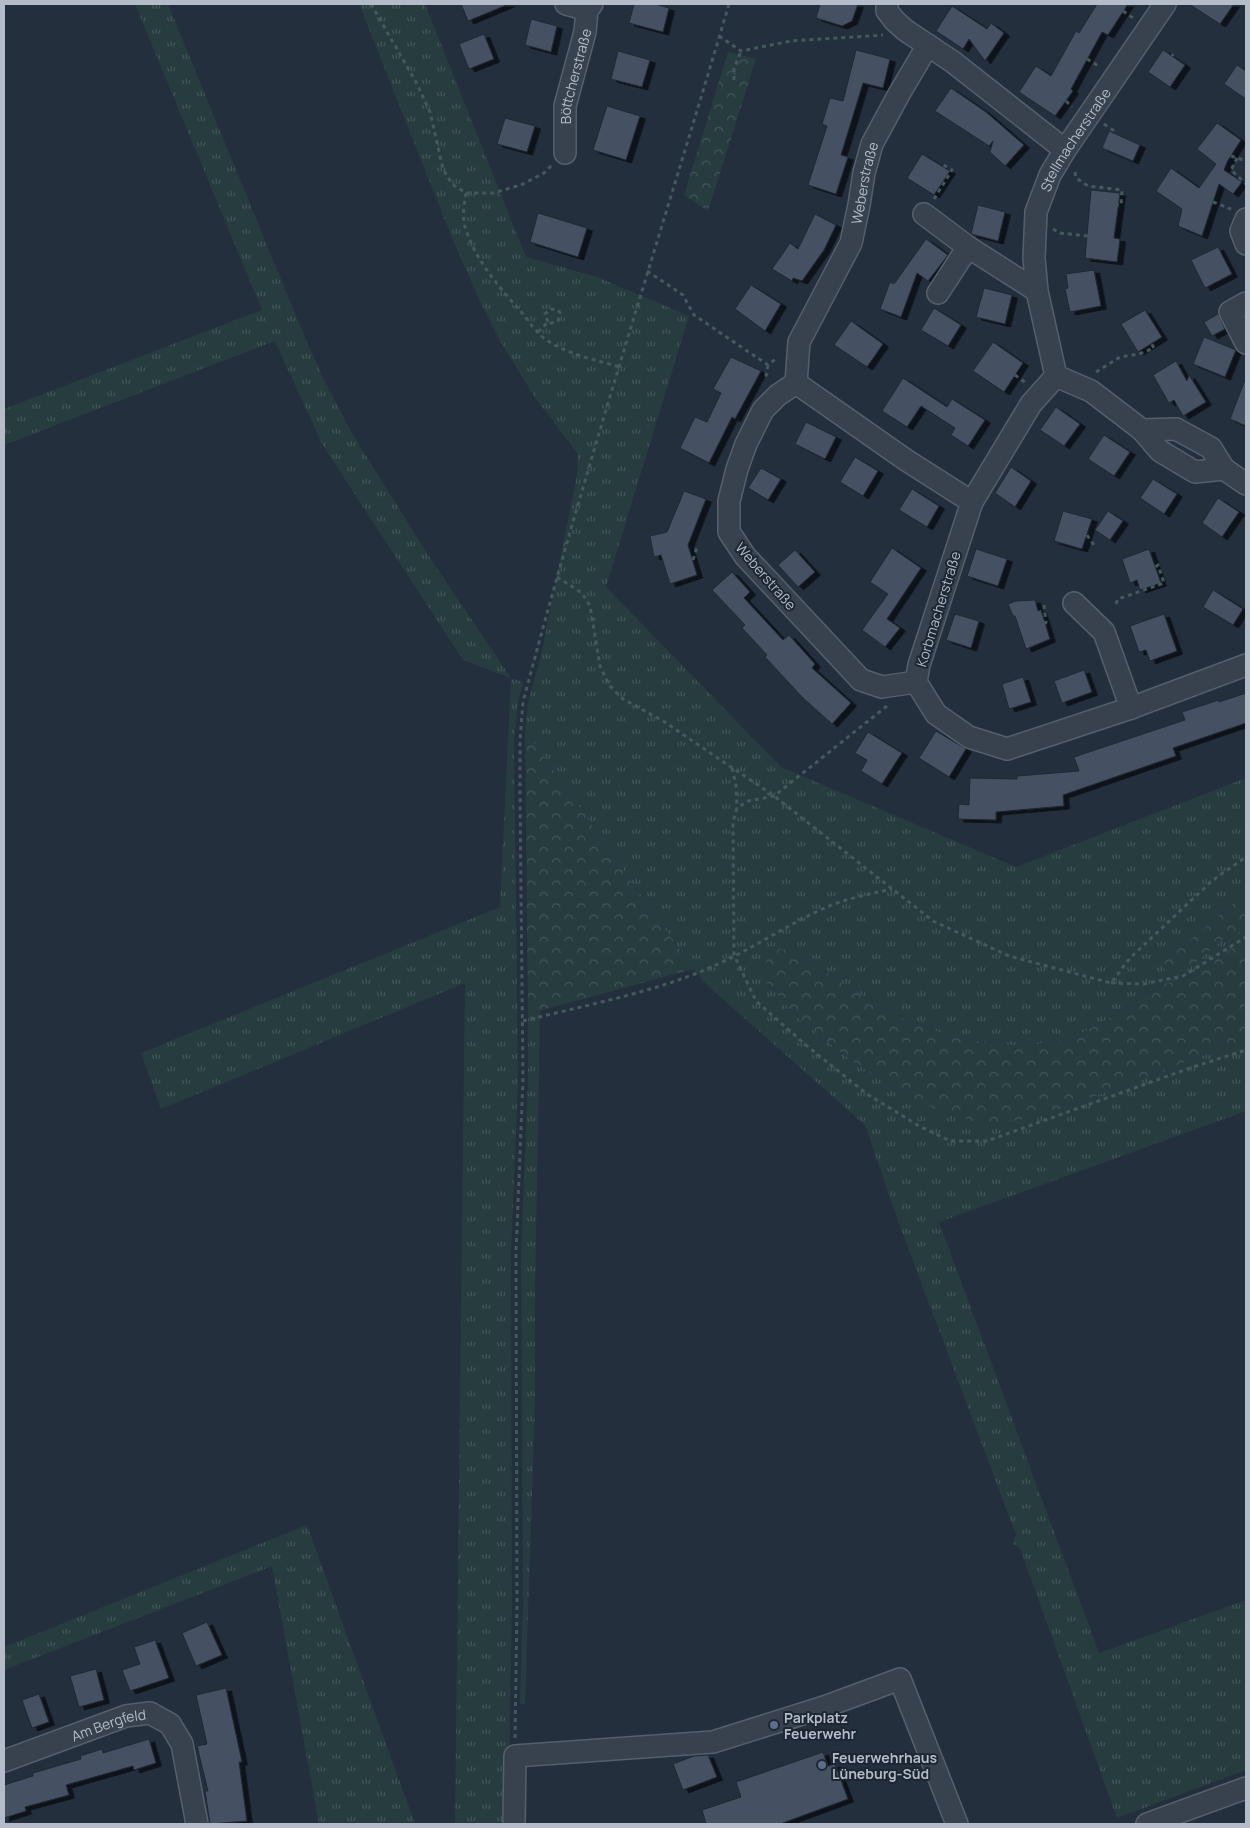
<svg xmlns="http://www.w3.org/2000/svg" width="1250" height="1828" font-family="Manrope,sans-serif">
<defs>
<pattern id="grass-tufts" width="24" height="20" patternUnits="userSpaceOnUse" patternTransform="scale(1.25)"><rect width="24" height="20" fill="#263c3f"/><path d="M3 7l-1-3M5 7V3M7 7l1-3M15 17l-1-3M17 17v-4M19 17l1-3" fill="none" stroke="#435659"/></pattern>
<pattern id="forest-crowns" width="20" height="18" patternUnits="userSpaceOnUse" patternTransform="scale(1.25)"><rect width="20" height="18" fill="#263c3f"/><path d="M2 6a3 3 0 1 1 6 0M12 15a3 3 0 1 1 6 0" fill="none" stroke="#435659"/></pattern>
<filter id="shadow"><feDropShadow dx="5.5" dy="3" stdDeviation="0" flood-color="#0009"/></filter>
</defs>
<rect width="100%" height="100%" fill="#242f3e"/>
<g fill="url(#grass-tufts)">
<path d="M 135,4 L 168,4 L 303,333 L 324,380 L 349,428 L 391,496 L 434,564 L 511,678 L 523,682 L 518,701 L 514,740 L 518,1079 L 511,1252 L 512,1605 L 508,1824 L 455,1824 L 465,983 L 161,1109 L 141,1053 L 500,907 L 511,678 L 463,660 L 322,444 L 275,341 L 4,445 L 4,409 L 262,310 Z"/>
<path d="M 359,4 L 425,4 L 526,257 L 597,277 L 689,316 L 606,587 L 781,767 L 1016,867 L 1246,778 L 1246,895 L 1242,896 L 1164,962 L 1207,952 L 1221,941 L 1246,929 L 1246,939 L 1189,977 L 1163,984 L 1103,1022 L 1067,1041 L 1019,1046 L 954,1038 L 899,1017 L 854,991 L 795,951 L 767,983 L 799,1019 L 852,1061 L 917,1102 L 1060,1109 L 1246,1039 L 1246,1111 L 939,1222 L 1099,1653 L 1246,1600 L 1246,1770 L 1117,1818 L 1020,1548 L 1013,1544 L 1016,1535 L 898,1221 L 865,1125 L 708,986 L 693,969 L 525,730 L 528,703 L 542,651 L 577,475 L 578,454 L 534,396 L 499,339 L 478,297 L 454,243 Z"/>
<path d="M 540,1011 L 535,1292 L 535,1402 L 525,1704 L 520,1704 L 523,1605 L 521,1253 L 528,1079 L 528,1014 Z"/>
<path d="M 307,1525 L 415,1824 L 319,1824 L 272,1566 L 4,1670 L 4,1647 Z"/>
</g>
<g fill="url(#forest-crowns)">
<path d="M 728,52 L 756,59 L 708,211 L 684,195 Z"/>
<path d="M 525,730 L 693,969 L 528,1014 Z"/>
<path d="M 1246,895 L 1246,929 L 1221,941 L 1188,969 L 1165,974 L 1164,962 L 1242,896 Z"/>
<path d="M 1246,939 L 1246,1039 L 1060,1109 L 1018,1120 L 978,1123 L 917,1102 L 852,1061 L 799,1019 L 767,983 L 765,964 L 769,954 L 779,949 L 795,951 L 854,991 L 899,1017 L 954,1038 L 1019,1046 L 1067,1041 L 1103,1022 L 1164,984 L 1189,977 Z"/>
</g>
<g fill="#455162" stroke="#1f2835" filter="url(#shadow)">
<path d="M 461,4 L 509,4 L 468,21 Z"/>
<path d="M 634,4 L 655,4 L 669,8 L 663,32 L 629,23 Z"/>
<path d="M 820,4 L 858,4 L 852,21 L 842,26 L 816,18 Z"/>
<path d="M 1097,4 L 1128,4 L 1108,35 L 1102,32 L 1071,89 L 1073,91 L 1055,116 L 1019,92 L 1036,66 L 1051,76 L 1076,31 L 1079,33 Z"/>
<path d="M 1189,4 L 1234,4 L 1220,24 Z"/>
<path d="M 952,6 L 987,29 L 991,23 L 1004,33 L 985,61 L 969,39 L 963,49 L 936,31 Z"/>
<path d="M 531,19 L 557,26 L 551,52 L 525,45 Z"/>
<path d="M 484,34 L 494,59 L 469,69 L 459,44 Z"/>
<path d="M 856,50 L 890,59 L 883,88 L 863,83 L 841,155 L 848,157 L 836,194 L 808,185 L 827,126 L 822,124 L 830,98 L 843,101 Z"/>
<path d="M 1163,50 L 1185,65 L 1170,87 L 1148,72 Z"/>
<path d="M 618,51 L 650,60 L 642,87 L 611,79 Z"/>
<path d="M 1237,65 L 1246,71 L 1246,99 L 1224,84 Z"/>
<path d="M 951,88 L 986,112 L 1024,145 L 1005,166 L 990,152 L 993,141 L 989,146 L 935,111 Z"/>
<path d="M 607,106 L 640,116 L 626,160 L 593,150 Z"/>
<path d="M 505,118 L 535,126 L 527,152 L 497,144 Z"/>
<path d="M 1217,123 L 1241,140 L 1227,162 L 1224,170 L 1242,182 L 1233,194 L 1219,184 L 1202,236 L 1178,226 L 1182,209 L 1156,191 L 1171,168 L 1199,188 L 1216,164 L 1197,149 Z"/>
<path d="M 1109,131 L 1140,145 L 1133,161 L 1102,148 Z"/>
<path d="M 922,154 L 950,171 L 934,195 L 907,178 Z"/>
<path d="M 1091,190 L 1120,193 L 1114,238 L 1120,239 L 1117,262 L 1085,258 Z"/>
<path d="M 978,205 L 1005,212 L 998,241 L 971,234 Z"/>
<path d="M 538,213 L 587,228 L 578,257 L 530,242 Z"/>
<path d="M 815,214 L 836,225 L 824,250 L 802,281 L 793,278 L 792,281 L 772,269 L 790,243 L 798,249 Z"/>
<path d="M 926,239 L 948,255 L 928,281 L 917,273 L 901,317 L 880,309 L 890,282 L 894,284 Z"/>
<path d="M 1218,247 L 1232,274 L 1205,288 L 1191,260 Z"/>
<path d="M 1094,270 L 1101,306 L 1070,312 L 1065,289 L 1068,288 L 1066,274 Z"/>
<path d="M 751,285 L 781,304 L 765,331 L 735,309 Z"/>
<path d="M 984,288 L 1012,295 L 1005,324 L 976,317 Z"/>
<path d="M 934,308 L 961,325 L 948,346 L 921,330 Z"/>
<path d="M 1145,310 L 1162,337 L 1138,352 L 1121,324 Z"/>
<path d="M 1218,314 L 1225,329 L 1212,336 L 1204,322 Z"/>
<path d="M 851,321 L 883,344 L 867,367 L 834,345 Z"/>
<path d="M 1204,337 L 1236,350 L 1225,377 L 1193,364 Z"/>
<path d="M 993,342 L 1023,363 L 1004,392 L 973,371 Z"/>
<path d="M 731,357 L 761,371 L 735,419 L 732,417 L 709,463 L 680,448 L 695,417 L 707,422 L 721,393 L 713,389 Z"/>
<path d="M 1176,361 L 1187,381 L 1189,375 L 1206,402 L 1183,416 L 1174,400 L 1169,403 L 1153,375 Z"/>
<path d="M 903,378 L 947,407 L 952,399 L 985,420 L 968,446 L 951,435 L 955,428 L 921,406 L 907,427 L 882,411 Z"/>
<path d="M 1245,380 L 1246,380 L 1246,426 L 1230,419 Z"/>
<path d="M 1056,407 L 1080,424 L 1064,446 L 1040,430 Z"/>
<path d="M 806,422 L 836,437 L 825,459 L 795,444 Z"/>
<path d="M 1104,435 L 1130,452 L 1114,476 L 1088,459 Z"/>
<path d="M 855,457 L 878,471 L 863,496 L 840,482 Z"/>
<path d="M 1011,467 L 1031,481 L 1015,507 L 995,493 Z"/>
<path d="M 761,468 L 781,479 L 768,500 L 748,488 Z"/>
<path d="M 1153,479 L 1177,494 L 1164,514 L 1140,498 Z"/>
<path d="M 912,489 L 939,506 L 927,527 L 899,510 Z"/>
<path d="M 684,491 L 706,499 L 688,545 L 697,575 L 670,584 L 661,555 L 654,557 L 650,536 L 667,532 Z"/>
<path d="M 1218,498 L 1239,512 L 1222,537 L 1202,523 Z"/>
<path d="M 1063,511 L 1092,519 L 1082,549 L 1054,541 Z"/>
<path d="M 1108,511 L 1123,521 L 1110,540 L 1095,530 Z"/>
<path d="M 892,548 L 921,568 L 887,619 L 900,628 L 885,647 L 862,630 L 888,594 L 870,582 Z"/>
<path d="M 976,549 L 1007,559 L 998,586 L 967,576 Z"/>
<path d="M 1149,549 L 1161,583 L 1140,590 L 1137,580 L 1130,583 L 1122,559 Z"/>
<path d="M 795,550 L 815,572 L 798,587 L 778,565 Z"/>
<path d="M 732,572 L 750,592 L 744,598 L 783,640 L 789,635 L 815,664 L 812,668 L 851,703 L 832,724 L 802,697 L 765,657 L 767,655 L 742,628 L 745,625 L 712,590 Z"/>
<path d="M 1213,590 L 1243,609 L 1233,625 L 1203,607 Z"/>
<path d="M 1035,600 L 1038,611 L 1041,610 L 1050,639 L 1026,649 L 1015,616 L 1013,616 L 1008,604 L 1016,601 Z"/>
<path d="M 955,614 L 979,621 L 971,648 L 946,640 Z"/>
<path d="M 1164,614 L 1177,651 L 1150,661 L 1146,650 L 1139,652 L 1130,626 Z"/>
<path d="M 1084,670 L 1092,692 L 1062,703 L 1054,681 Z"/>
<path d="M 1023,677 L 1031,702 L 1009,709 L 1002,684 Z"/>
<path d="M 1246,693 L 1246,723 L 1173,748 L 1176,756 L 1063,795 L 1064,806 L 996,812 L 996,820 L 958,819 L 959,804 L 969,805 L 970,778 L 1017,779 L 1017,776 L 1079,771 L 1074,757 L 1185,720 L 1182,712 L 1219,700 L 1219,702 Z"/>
<path d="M 936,731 L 966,749 L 949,777 L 919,758 Z"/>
<path d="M 868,732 L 902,753 L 882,784 L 861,771 L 867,760 L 855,753 Z"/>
<path d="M 207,1622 L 222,1655 L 196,1666 L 182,1633 Z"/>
<path d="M 155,1640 L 169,1678 L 130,1691 L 122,1670 L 140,1664 L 134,1647 Z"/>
<path d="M 96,1669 L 104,1700 L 79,1707 L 70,1676 Z"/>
<path d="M 226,1688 L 242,1762 L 239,1762 L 247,1821 L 210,1824 L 205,1791 L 208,1791 L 197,1746 L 207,1744 L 196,1695 Z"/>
<path d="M 39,1694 L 49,1722 L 32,1728 L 22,1700 Z"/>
<path d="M 149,1739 L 156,1763 L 134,1770 L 133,1766 L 66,1785 L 69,1795 L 25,1807 L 26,1811 L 4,1818 L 4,1785 L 33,1776 L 33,1773 L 81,1759 L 80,1756 L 102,1749 L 103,1753 Z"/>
<path d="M 823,1752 L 828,1766 L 835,1764 L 848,1799 L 780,1824 L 706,1824 L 702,1810 L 741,1797 L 736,1782 Z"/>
<path d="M 708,1755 L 717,1777 L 683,1790 L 673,1764 L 694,1756 Z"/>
</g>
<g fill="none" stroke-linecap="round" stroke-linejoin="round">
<defs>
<g id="minor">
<path d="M 566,4 L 587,10"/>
<path d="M 887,4 L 887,11 L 895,21 L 905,30 L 953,62 L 1065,150"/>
<path id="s1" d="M 565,153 L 565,106 L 585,32 L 587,10 L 592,4"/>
<path d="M 924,214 L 968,247"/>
<path d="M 1246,219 L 1241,231 L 1246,244"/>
<path d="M 938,293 L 968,247 L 1037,291"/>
<path d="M 1246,303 L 1230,312 L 1246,343"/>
<path d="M 1056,376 L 1031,404 L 972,502 L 919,665 L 916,682 L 936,714 L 969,737 L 1007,749 L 1131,708 L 1246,665"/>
<path id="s2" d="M 1056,376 L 1037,291 L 1034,258 L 1036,212 L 1050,175 L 1065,150 L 1165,4"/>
<path d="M 1056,376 L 1091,391 L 1142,430 L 1160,451 L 1195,472 L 1224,469"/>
<path d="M 796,383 L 906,460 L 972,502"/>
<path d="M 1142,430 L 1176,429 L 1211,448 L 1224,469 L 1246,484"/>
<path d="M 1074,603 L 1104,632 L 1131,708"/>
<path id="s3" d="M 916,682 L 882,687 L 861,680 L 745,556 L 729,532 L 729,501 L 737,469 L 746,444 L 763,410 L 778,395 L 796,383 L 799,342 L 851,243 L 859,205 L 864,173 L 872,144 L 899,94 L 928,45"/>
<path id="s4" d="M 4,1761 L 126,1716 L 150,1713 L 170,1724 L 182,1744 L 197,1824"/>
<path d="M 514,1824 L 515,1756 L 713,1742 L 824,1707 L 900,1679 L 957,1824"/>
<path d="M 1147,1824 L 1246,1788"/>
</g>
</defs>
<use href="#minor" stroke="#565f6c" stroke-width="24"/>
<g stroke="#44595c" stroke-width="3" stroke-dasharray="4 4" stroke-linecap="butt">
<path d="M 371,4 L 416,82 L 430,112 L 443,169 L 452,184 L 466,193 L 493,193 L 521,185 L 544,173 L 552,165"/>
<path d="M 1123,11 L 1133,18"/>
<path d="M 719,36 L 741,51 L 791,41 L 883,35"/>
<path d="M 1172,56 L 1173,54"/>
<path d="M 1087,59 L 1100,67"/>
<path d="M 734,80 L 734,69 L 741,51"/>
<path d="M 1066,101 L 1072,107"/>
<path d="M 1104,124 L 1113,130 L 1113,133"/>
<path d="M 1231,156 L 1246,161"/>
<path d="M 1237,158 L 1231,170 L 1246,184"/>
<path d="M 1075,172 L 1076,178 L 1088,186 L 1122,190 L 1121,205 L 1118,205"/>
<path d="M 466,193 C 464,204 462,216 465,227 C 475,260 500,288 522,313 C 530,323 538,335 548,341 C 570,355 596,360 620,367"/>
<path d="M 934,199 L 952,170 L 940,163"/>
<path d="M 1213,202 L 1231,209"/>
<path d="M 1053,229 L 1060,233 L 1088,236"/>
<path d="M 647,271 L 683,295 L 694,315 L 768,365 L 778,357"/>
<path d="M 538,332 L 548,322 L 551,323 L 558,321 L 560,313 L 558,310 L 550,309 L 545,314 L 548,322"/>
<path d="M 768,365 L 766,375 L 769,379"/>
<path d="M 1096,372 L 1120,357 L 1139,354 L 1154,348 L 1151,343"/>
<path d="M 1015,375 L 1026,383"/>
<path d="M 1087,535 L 1096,548"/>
<path d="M 693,560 L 697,547"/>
<path d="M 557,577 L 582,593 L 590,606 L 600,666 L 609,685 L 623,699 L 663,721 L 774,796 L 933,921 L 1009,956 L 1111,983 L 1130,958 L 1213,880 L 1246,857"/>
<path d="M 1116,604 L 1118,599 L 1164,583 L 1158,565 L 1155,567"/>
<path d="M 1044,605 L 1046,622 L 1045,624"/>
<path d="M 887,706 L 774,796 L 748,801 L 737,808 L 733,822 L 734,955 L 756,1001 L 807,1046 L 867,1094 L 919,1126 L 950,1141 L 987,1141 L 1193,1067 L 1246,1050"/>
<path d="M 732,768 L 736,785 L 737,808"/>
<path d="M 1111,983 L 1143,984 L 1183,976 L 1246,937"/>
<path d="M 523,1021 C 586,1005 657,992 716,965 C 754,948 788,924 827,907 C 848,898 870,894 892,889"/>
<path d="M 515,1738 L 517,1605 L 516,1253 L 523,1079 L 520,797 L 520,740 L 523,702 C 585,467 660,237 729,4"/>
</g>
<use href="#minor" stroke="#38414e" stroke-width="21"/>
</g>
<g fill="#5c6f8a" stroke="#1d2633" stroke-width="2">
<circle cx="774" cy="1725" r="5"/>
<circle cx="822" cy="1765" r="5"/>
</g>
<g text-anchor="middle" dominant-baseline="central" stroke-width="4" stroke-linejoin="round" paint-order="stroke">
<g font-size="14" fill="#b4bcc9" stroke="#1d2633">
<text stroke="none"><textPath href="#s1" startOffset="78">Böttcherstraße</textPath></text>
<text stroke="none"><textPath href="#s2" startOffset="249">Stellmacherstraße</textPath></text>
<text stroke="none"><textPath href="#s3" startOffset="641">Weberstraße</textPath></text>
<text transform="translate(766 576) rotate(49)">Weberstraße</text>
<text transform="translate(938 609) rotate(-73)">Korbmacherstraße</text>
<text stroke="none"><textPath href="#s4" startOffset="111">Am Bergfeld</textPath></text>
</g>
<g font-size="14" font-weight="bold" fill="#b4bcc9" stroke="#1d2633" text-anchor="start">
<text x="784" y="1717">Parkplatz<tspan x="784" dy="16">Feuerwehr</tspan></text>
<text x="832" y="1757">Feuerwehrhaus<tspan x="832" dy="16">Lüneburg-Süd</tspan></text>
</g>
</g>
<rect width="1250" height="1828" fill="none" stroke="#b4bcc9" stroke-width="10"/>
</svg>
